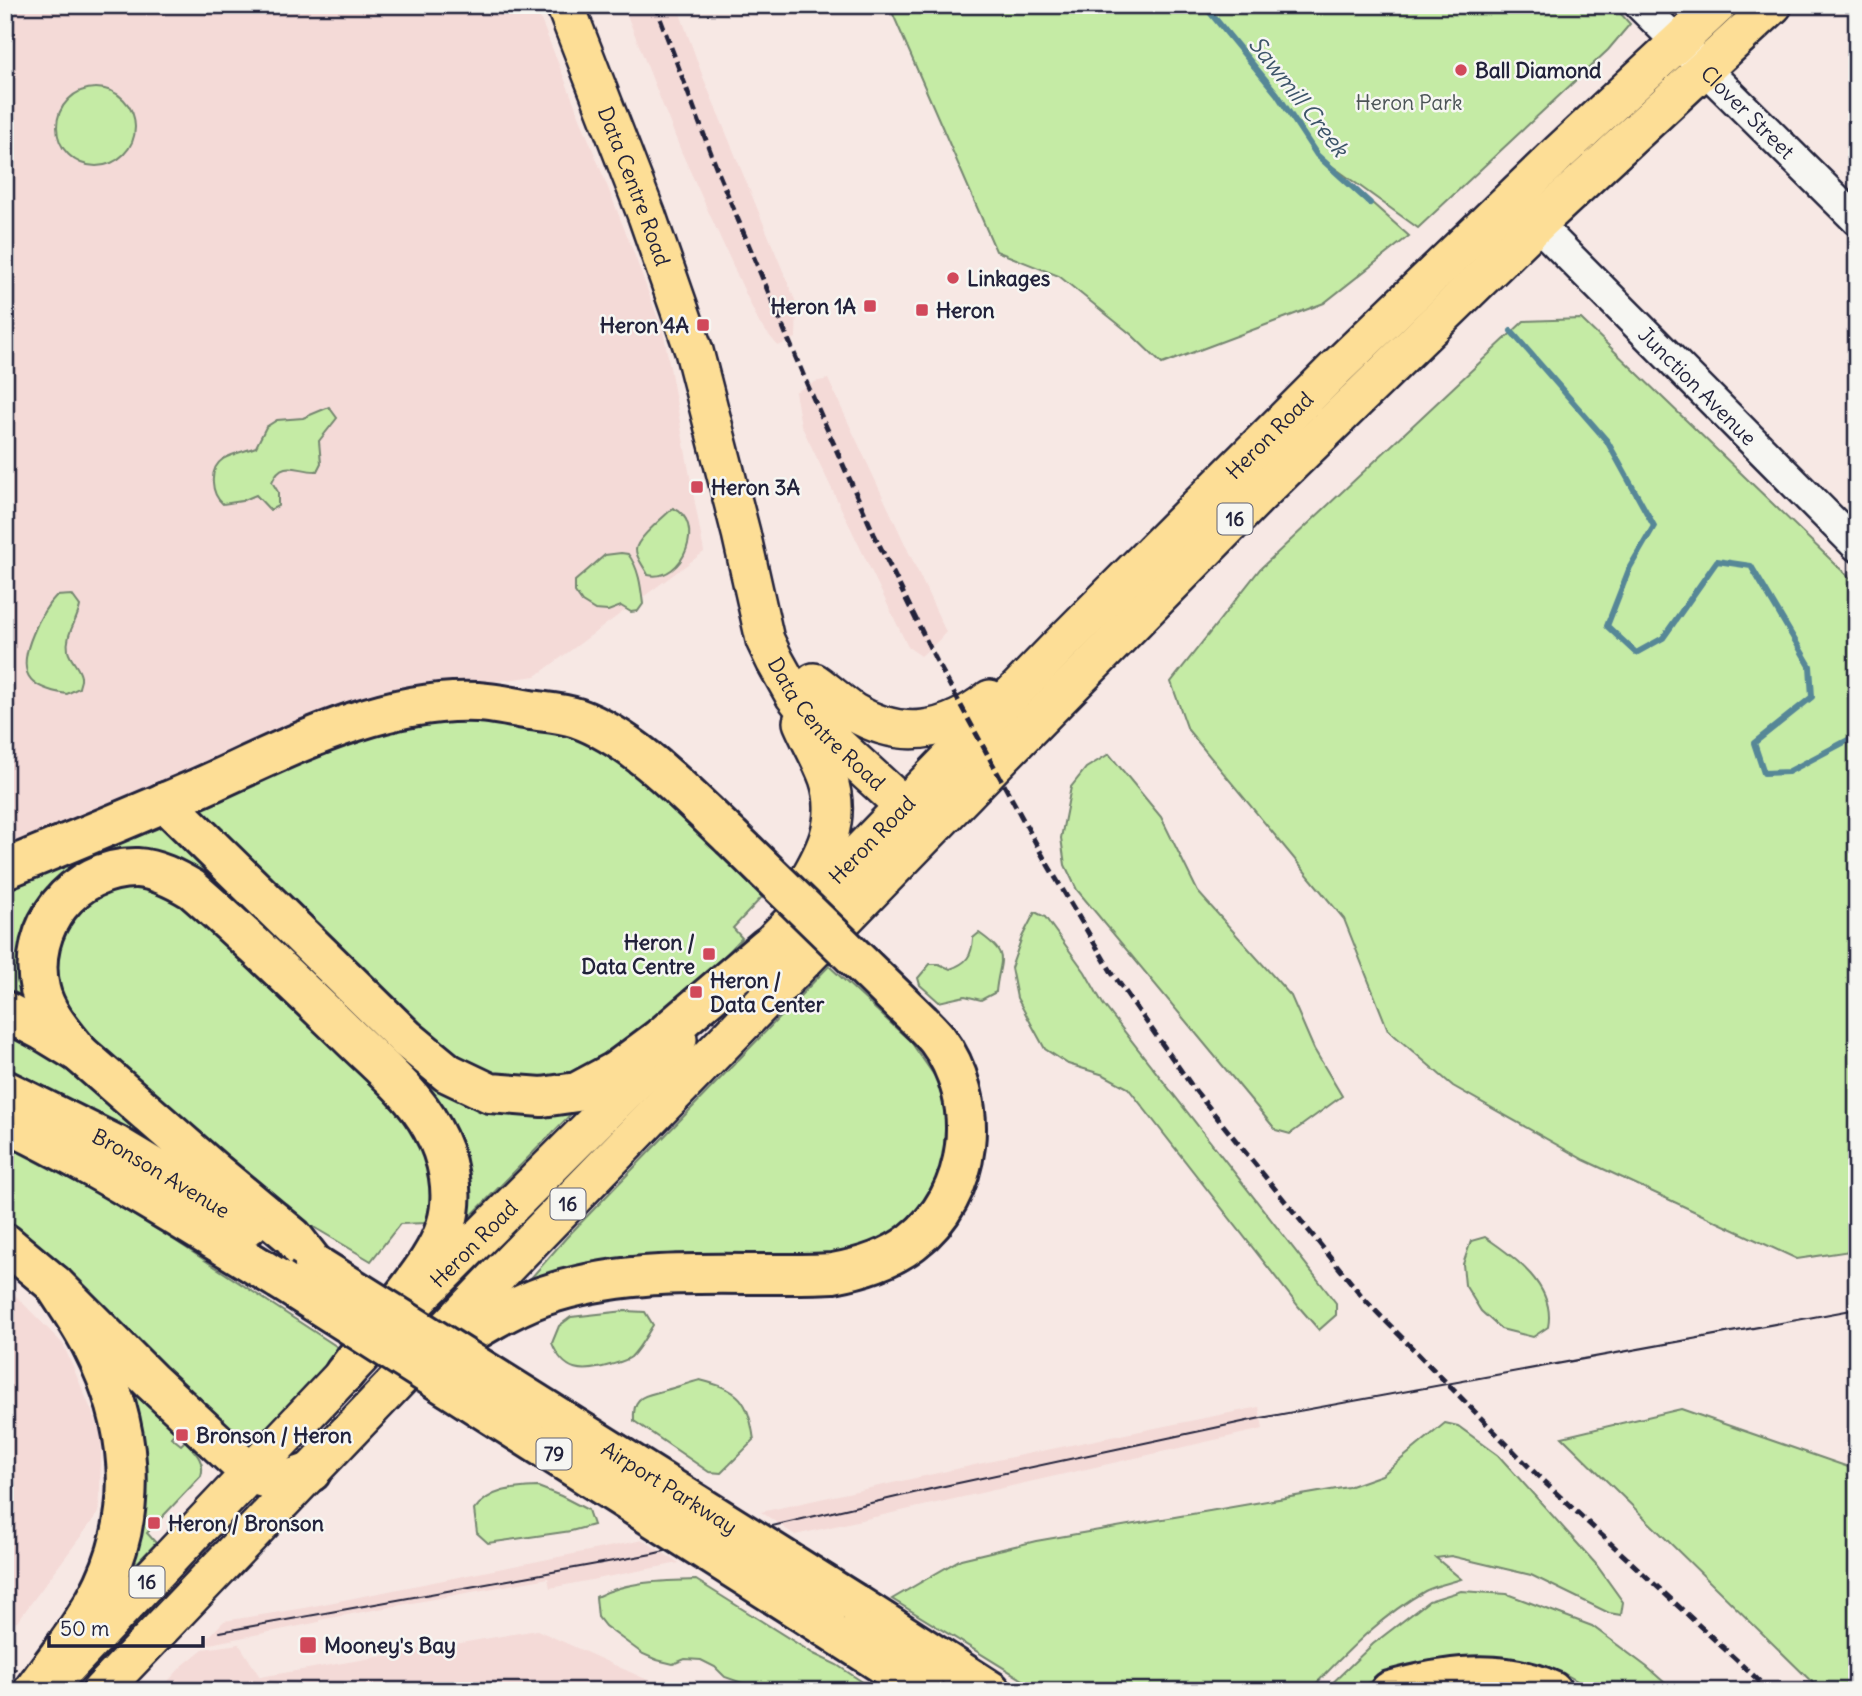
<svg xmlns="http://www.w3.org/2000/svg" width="1862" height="1696" font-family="Delius,sans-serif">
<rect width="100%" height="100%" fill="#f7e8e4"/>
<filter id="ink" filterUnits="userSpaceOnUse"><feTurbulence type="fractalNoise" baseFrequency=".0143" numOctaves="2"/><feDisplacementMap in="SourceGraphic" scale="14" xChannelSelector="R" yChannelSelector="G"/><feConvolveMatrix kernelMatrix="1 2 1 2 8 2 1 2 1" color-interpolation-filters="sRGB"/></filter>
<g filter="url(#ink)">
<g fill="#f4dad7">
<path d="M 5,5 L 535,5 L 632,248 L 664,335 L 704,552 L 536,676 L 376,698 L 269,736 L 5,850 Z"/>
<path d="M 623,5 L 677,5 L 703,77 L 797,305 L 796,338 L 778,346 L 759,323 L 681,151 Z"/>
<path d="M 828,379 L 946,632 L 938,641 L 921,656 L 908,647 L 801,425 L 795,392 L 815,382 Z"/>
<path d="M 5,1285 L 63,1344 L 102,1435 L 99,1512 L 17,1622 L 5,1624 Z"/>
<path d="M 1259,1407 L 1263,1429 L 795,1535 L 761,1512 L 997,1460 Z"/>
<path d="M 643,1540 L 679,1563 L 550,1588 L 548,1578 L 319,1620 L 319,1622 L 200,1646 L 224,1621 L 304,1608 Z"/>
<path d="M 537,1630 L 672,1691 L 159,1691 L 182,1666 L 203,1649 L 239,1644 L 260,1677 Z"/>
</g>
<g fill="#c5eba5" stroke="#748670" stroke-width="2">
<path d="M 889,5 L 1613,5 L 1630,24 L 1608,50 L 1418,228 L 1325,161 L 1409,236 L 1324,303 L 1162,364 L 1132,335 L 1059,276 L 996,251 Z"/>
<circle cx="96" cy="127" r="39"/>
<path d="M 1581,319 L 1857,585 L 1857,1250 L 1797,1259 L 1584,1160 L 1453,1086 L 1388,1030 L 1344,919 L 1188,730 L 1171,682 L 1260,569 L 1524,321 Z"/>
<path d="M 329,407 L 337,418 L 319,441 L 321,463 L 317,471 C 299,472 282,457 272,482 L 278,492 L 278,506 L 270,510 L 256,495 L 242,501 L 223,504 C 211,494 208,469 223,459 C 233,453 246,451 256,447 L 266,427 L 277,420 L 303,418 Z"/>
<path d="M 673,508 C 706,521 684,583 648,575 C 645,568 636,558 636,550 C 636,539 665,516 673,508 Z"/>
<path d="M 621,553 L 628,554 C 639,568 641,587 643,604 L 638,611 L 631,612 L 621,606 L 608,611 L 595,610 L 582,602 L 575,592 L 575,581 L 605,555 Z"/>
<path d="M 72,595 L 80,606 C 77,622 65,634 68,651 C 70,660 80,668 81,677 C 82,681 79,685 79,688 L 67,694 C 26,688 17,672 33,634 C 39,619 45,607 56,596 Z"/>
<path d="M 431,713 L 563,727 L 624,762 L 665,798 L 762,897 L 733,928 L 742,938 L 654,1029 L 580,1074 L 515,1087 L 431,1046 L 184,811 L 338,738 Z"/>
<path d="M 1109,754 L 1161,817 L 1198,892 L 1291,996 L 1314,1049 L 1342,1096 L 1290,1134 L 1276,1130 L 1077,890 L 1065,865 L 1061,838 L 1071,787 L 1086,768 Z"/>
<path d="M 151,825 L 167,826 L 416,1060 L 575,1110 L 457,1230 L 461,1185 L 219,897 L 98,864 L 23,997 L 19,1000 L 5,996 L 5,881 Z"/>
<path d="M 136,882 L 180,896 L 408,1113 L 432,1148 L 434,1207 L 426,1223 L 400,1224 L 371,1261 L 300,1219 L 257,1188 L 59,1011 L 54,935 L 76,902 Z"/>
<path d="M 1035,912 L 1045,917 L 1085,972 L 1103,1004 L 1336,1303 L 1336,1315 L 1319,1330 L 1299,1307 L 1128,1088 L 1104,1075 L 1068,1064 L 1045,1049 L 1017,998 L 1011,968 L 1022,937 Z"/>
<path d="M 979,933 C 1012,956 999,958 996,992 L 981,1000 L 965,996 L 939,1002 L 920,985 L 918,978 L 930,964 L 939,964 L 950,969 C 967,963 972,956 973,938 Z"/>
<path d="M 829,966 L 911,1042 L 938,1081 L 946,1117 L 943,1161 L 928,1197 L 904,1229 L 865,1251 L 833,1257 L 578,1269 L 531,1278 L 566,1238 Z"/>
<path d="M 5,1023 L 59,1055 L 176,1159 L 93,1112 L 5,1071 Z"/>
<path d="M 5,1145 L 95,1192 L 174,1240 L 342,1350 L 249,1446 L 5,1230 Z"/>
<path d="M 1485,1237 C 1515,1257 1556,1287 1548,1327 L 1533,1337 L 1501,1329 L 1481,1311 L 1465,1285 L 1463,1264 L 1471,1241 Z"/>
<path d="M 625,1311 L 645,1312 L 653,1325 C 646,1336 640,1348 631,1357 C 626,1361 617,1363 610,1365 C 582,1373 564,1373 552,1343 L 559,1326 L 571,1317 Z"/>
<path d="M 700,1380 C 740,1390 748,1399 754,1440 L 721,1473 L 709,1472 L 634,1421 C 632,1394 646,1396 666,1390 C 677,1387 689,1383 700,1380 Z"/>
<path d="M 128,1384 L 147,1398 L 150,1407 L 175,1432 L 171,1437 L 181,1445 L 185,1441 C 194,1451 206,1461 201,1476 L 147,1533 L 156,1543 L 112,1589 Z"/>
<path d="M 1681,1409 L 1857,1470 L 1857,1691 L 1821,1691 L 1562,1437 Z"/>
<path d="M 1445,1423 L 1458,1426 L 1498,1455 L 1595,1563 L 1623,1602 L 1621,1615 L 1609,1613 L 1531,1575 L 1451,1556 L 1436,1558 L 1461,1579 C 1450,1583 1436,1585 1425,1591 C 1380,1616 1344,1655 1309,1691 L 1041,1691 L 892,1599 L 961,1559 L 1036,1541 L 1348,1487 L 1382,1475 Z"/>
<path d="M 538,1487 L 561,1496 L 588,1510 L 593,1525 L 571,1531 L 488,1543 L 477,1533 L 474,1510 C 490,1489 513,1488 538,1487 Z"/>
<path d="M 696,1580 L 814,1654 L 837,1665 L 876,1691 L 750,1691 L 748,1685 L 725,1677 L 715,1667 L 701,1660 L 685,1659 L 673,1664 L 657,1660 L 643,1654 L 605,1626 L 598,1617 L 596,1597 C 627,1581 661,1581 696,1580 Z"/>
<path d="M 1461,1591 L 1507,1594 L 1592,1626 L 1647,1667 L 1674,1691 L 1595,1691 L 1563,1673 L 1507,1662 L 1389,1673 L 1350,1691 L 1324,1691 L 1373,1644 L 1429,1601 Z"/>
</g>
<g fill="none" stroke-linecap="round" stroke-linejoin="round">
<g stroke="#578797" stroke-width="6">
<path d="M 1204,5 L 1277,94 L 1317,155 L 1370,203"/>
<path d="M 1511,331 L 1607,441 L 1654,526 L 1630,567 L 1607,626 L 1636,653 L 1663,638 L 1717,561 L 1751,566 L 1810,666 L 1812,697 L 1754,743 L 1764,773 L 1788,772 L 1852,738 L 1857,739"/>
</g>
<defs>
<g id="minor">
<path id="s1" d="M 1640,5 L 1857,220"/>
<path id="s2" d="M 1537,224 L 1857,546"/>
</g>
<g id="major">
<path id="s3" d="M 565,5 L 647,216 L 694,351 L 741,533 L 765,640 L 775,661 L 794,695 L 819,727 L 836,744 L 904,806 L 925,815"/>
<path d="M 814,682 C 827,691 840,703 853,712 C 902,741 946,733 990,699"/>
<path d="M 801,892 C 823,856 843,822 828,778 C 821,759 810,741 802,722"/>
<path id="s4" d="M 745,970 L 1060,645 L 1337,367 L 1559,153 L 1718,5"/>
<path id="s5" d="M 407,1310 L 678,1039"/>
<path d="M 62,1672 L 366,1351"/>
<path d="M 101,1691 L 507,1266 L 1012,746 L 1258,496 L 1537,224 L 1773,5"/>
</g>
<g id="highway">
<path d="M 165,802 L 407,1039 L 448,1073 L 490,1093 L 542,1097 L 577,1092 L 616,1071 L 659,1039 L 767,947"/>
<path d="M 5,869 C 71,842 136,815 201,787 C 286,749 382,697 478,702 C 495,703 513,707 530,710 C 545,712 563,713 577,718 C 636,739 687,796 731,837"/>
<path d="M 5,1011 L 43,1031 L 79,1053 L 216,1173 L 293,1237 L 314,1264"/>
<path d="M 79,1053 C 64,1034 45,1013 40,989 C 26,928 73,867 137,868 C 156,869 175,879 192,889 C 245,935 296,985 347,1034 C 376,1063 412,1091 432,1128 C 448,1156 456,1194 446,1226 C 437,1254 417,1278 399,1302 C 381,1326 362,1350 344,1374"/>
<path id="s6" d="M 5,1090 L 116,1145 L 249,1225"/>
<path d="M 5,1122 C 101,1168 190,1225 280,1280"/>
<path d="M 5,1243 L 54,1284 L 151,1381 L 250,1473 C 276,1484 285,1482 311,1472"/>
<path d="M 422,1363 C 458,1341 503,1310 543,1296 C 639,1263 734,1278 833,1273 C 861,1268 889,1260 912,1242 C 974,1195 983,1100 937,1039 C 932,1033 927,1028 922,1023"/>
<path d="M 854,1603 L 991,1691"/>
<path d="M 827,1628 L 925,1691"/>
<path d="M 33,1691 C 58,1656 86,1622 104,1584 C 140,1507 131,1422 93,1348 C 82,1325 67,1305 54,1284"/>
<path d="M 1390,1691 C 1442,1676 1501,1667 1552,1691"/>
</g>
</defs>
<use href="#minor" stroke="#22223b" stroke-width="35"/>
<use href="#major" stroke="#22223b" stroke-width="42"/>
<use href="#highway" stroke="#22223b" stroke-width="44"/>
<use href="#minor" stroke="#f6f6f2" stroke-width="30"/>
<use href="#major" stroke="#fdde96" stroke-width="37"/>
<use href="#highway" stroke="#fdde96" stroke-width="38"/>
<g stroke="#22223b" stroke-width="2">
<path d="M 220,1632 L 652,1554 L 935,1488 L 1261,1418 L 1857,1309"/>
<path d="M 5,1671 L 16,1669"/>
</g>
<path stroke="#22223b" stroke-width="5" stroke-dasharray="10 5" stroke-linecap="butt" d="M 655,5 L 718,172 L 807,384 L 874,534 L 935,658 L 1045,860 L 1112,973 L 1194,1089 L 1366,1301 L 1540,1478 L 1770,1691"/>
<defs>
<g id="highway-bridge">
<path d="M 731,837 L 922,1023"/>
<path id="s7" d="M 314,1264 L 854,1603"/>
<path d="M 280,1280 L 827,1628"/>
</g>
</defs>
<use href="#highway-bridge" stroke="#22223b" stroke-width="44" stroke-linecap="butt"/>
<use href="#highway-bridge" stroke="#fdde96" stroke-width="38"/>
</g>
</g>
<g fill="#d1495b" stroke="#f6f6f2" stroke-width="2.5">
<circle cx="1461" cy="70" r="7"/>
<circle cx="953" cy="278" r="7"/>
<rect x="863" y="299" width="14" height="14" rx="3.5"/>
<rect x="915" y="303" width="14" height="14" rx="3.5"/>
<rect x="696" y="318" width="14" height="14" rx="3.5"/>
<rect x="690" y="480" width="14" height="14" rx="3.5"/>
<rect x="702" y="947" width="14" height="14" rx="3.5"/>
<rect x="689" y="985" width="14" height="14" rx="3.5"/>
<rect x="175" y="1428" width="14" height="14" rx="3.5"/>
<rect x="147" y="1516" width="14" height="14" rx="3.5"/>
<rect x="299" y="1636" width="18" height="18" rx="3.5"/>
</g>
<g text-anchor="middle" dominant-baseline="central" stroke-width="5" stroke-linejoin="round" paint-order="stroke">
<g fill="#f6f6f2" stroke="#626272" stroke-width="2">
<rect x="1217.5" y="503.5" width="35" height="31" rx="5"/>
<rect x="550.5" y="1188.5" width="35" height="31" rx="5"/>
<rect x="536.5" y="1438.5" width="35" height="31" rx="5"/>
<rect x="129.5" y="1566.5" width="35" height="31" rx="5"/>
</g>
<g font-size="19" font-weight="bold" fill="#22223b">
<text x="1235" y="519">16</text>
<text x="568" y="1204">16</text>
<text x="554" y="1454">79</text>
<text x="147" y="1582">16</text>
</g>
<g font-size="21" font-weight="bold" fill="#22223b" stroke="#f6f6f2" text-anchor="start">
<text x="1475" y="70">Ball Diamond</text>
<text x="967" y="278">Linkages</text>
<text x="856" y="306" text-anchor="end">Heron 1A</text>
<text x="936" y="310">Heron</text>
<text x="689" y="325" text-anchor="end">Heron 4A</text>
<text x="711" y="487">Heron 3A</text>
<text x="695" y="942" text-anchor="end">Heron /<tspan x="695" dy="24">Data Centre</tspan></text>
<text x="710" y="980">Heron /<tspan x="710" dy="24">Data Center</tspan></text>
<text x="196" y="1435">Bronson / Heron</text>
<text x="168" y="1523">Heron / Bronson</text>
<text x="324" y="1645">Mooney's Bay</text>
</g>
<g font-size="21" fill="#4b5456" stroke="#f6f6f2">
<text x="1409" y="102">Heron Park</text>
</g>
<g font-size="21" fill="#22223b" stroke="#f6f6f2">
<text stroke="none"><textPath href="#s1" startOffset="152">Clover Street</textPath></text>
<text stroke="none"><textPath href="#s3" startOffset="194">Data Centre Road</textPath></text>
<text stroke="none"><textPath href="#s2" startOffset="228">Junction Avenue</textPath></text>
<text stroke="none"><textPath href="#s4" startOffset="749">Heron Road</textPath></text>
<text stroke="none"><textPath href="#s3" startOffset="772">Data Centre Road</textPath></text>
<text stroke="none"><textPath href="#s4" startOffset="182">Heron Road</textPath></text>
<text stroke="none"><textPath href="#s6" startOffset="177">Bronson Avenue</textPath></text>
<text stroke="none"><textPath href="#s5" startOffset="94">Heron Road</textPath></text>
<text stroke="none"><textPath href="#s7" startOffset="420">Airport Parkway</textPath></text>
</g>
<g font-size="23" font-style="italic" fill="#3c5469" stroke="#f6f6f2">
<text transform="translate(1299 96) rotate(52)">Sawmill Creek</text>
</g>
</g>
<rect width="1862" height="1696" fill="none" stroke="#f6f6f2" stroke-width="28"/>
<rect x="14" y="14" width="1834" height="1668" fill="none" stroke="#22223b" stroke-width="2.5" filter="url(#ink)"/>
<path d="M49 1636v10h154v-10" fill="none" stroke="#22223b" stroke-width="3.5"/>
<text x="60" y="1636" font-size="21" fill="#22223b" stroke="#f6f6f2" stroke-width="5" paint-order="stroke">50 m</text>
</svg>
